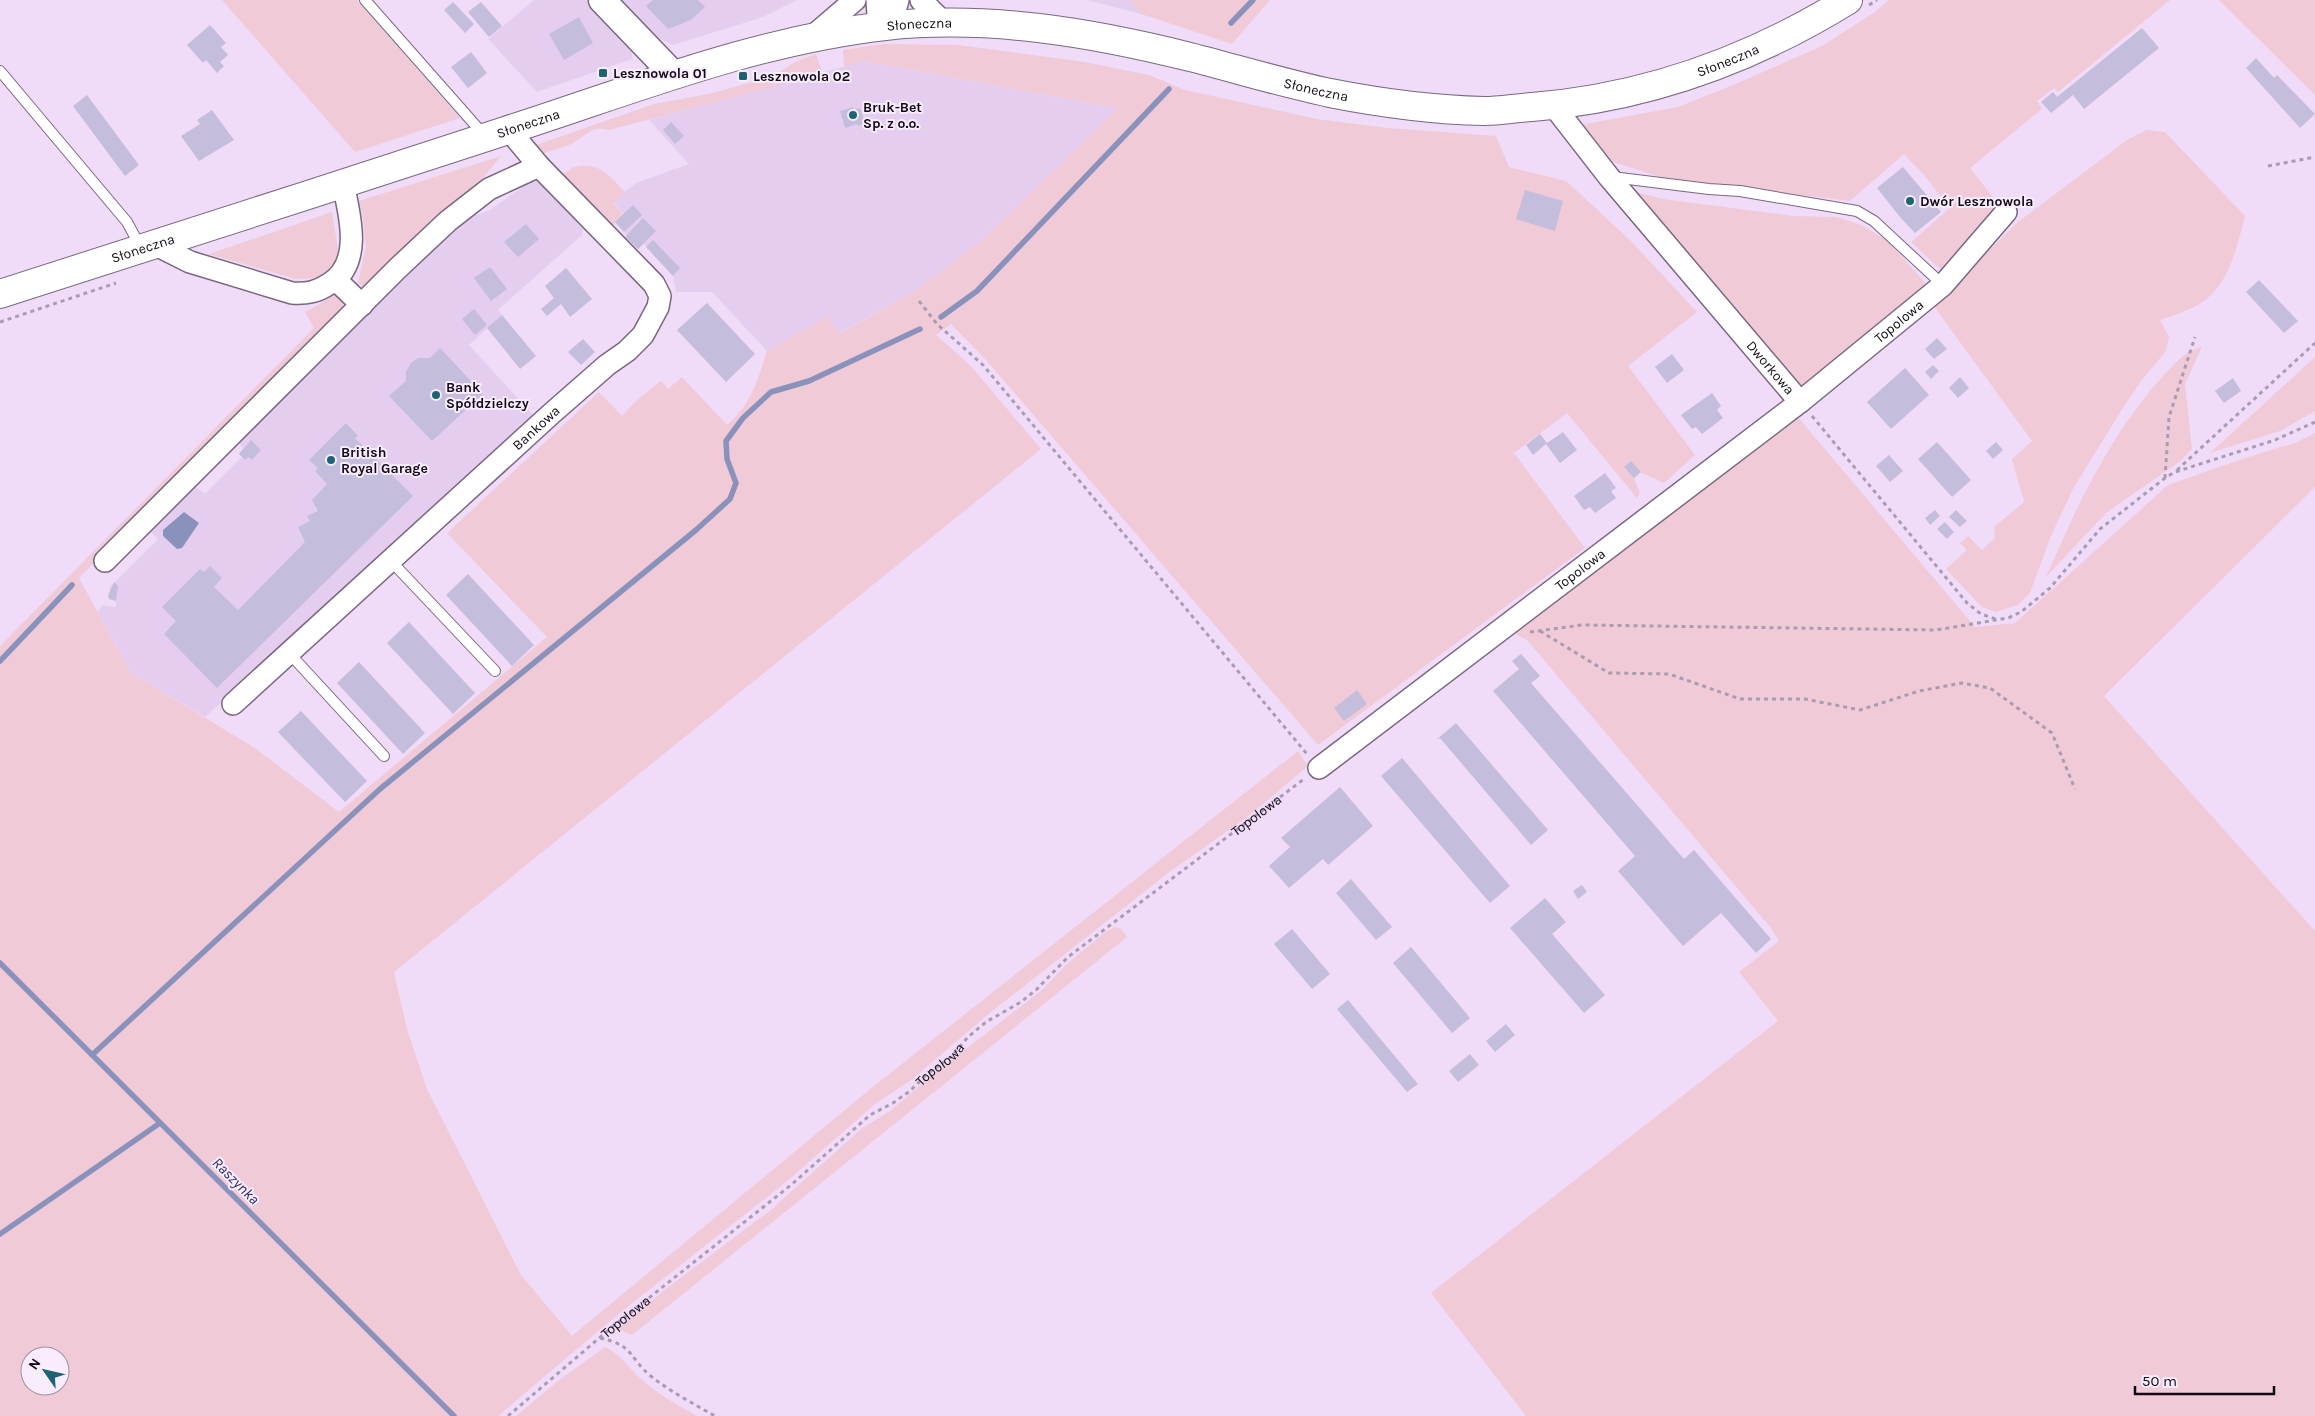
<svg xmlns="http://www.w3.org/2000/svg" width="2315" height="1416" font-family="Karla,sans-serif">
<rect width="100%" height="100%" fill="#f0dcf8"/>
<g fill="#e5cdef">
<path d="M 534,0 L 586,0 L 632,51 L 632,59 L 537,92 L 488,39 Z"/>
<path d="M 622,0 L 797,0 L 763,17 L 673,45 L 656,37 Z"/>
<path d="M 1087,0 L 1131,0 L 1141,14 Z"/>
<path d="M 864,61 L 1118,108 L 983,239 L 915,291 L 838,334 L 828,317 L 767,351 L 712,292 L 676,292 L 673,276 L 644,244 L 638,249 L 615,222 L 623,214 L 613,201 L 636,183 L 689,164 L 649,120 Z"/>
<path d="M 530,182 L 541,182 L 583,229 L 582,235 L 498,310 L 502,315 L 469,345 L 536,418 L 205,717 L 131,673 L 98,612 L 102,605 L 116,607 L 116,601 L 109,599 L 110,587 L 158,539 L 150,531 L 196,487 L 205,494 L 242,457 L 239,454 L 243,448 L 239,443 L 464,220 L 490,210 Z"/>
</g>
<g fill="#f0cad7" fill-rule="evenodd">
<path d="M 222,0 L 357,0 L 460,118 L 355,152 Z"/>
<path d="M 1131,0 L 1270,0 L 1232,44 L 1141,14 Z"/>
<path d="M 1889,0 L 2170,0 L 2058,92 L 2054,88 L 2037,101 L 2042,109 L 1970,168 L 1999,205 L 1942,271 L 1911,242 L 1950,208 L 1924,175 L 1904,154 L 1850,201 L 1663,178 L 1604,159 L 1580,125 L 1678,107 L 1733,85 L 1822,46 L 1875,12 Z"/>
<path d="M 2219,0 L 2315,0 L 2315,95 L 2232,13 Z"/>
<path d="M 883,44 L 959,45 L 1085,62 L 1149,75 L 1185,90 L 1317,119 L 1388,128 L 1496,136 L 1509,167 L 1566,181 L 1629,239 L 1697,312 L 1628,366 L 1695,455 L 1664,483 L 1640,472 L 1634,478 L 1640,493 L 1637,498 L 1567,413 L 1514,453 L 1585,548 L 1318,745 L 986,360 L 951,324 L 936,335 L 971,366 L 1041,449 L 394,972 L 407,1029 L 427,1089 L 521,1275 L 572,1336 L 874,1086 L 1298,751 L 1308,766 L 1246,818 L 1172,870 L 991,1012 L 911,1080 L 875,1104 L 786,1182 L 616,1316 L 498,1416 L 0,1416 L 0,646 L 314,328 L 305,312 L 335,295 L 342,300 L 344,309 L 318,338 L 79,578 L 131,673 L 255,748 L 339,812 L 547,637 L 447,533 L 599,392 L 622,416 L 638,399 L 661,381 L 668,389 L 682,377 L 727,425 C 751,404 758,380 767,351 L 828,316 L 839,334 L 915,291 L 983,239 L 1118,108 L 864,61 L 844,67 L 843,50 ZM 30,1356 L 60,1356 L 60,1386 L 30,1386 Z"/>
<path d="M 816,54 L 823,74 L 609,130 C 593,125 586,135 573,143 C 564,148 552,150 542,154 L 534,150 L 536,145 L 654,104 L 713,93 L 773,76 L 795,62 Z"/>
<path d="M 2147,130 L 2165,132 L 2245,216 C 2238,243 2232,273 2212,294 C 2199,308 2177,314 2160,320 L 2169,337 L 2166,351 L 2141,381 L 2121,411 L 2074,487 L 2051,536 L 2030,593 L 2018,605 L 1995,612 L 1982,607 L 1946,569 L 1967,550 L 1960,543 L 1968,536 L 1982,550 L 1995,538 L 1994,527 L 2024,502 L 2012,459 L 2032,441 L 1933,305 L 2018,222 L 2127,140 Z"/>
<path d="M 501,156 L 484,177 L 368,289 L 358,283 L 366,247 L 363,218 L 359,201 Z"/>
<path d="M 581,166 C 602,164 612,179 625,192 L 613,202 L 623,215 L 612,226 L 563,175 L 573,167 Z"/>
<path d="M 1628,190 L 1663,199 L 1794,216 L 1837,217 L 1861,225 L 1888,241 L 1927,285 L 1802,392 Z"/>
<path d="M 332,212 L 338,249 L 335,266 L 315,278 L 296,279 L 209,254 Z"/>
<path d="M 2202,347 L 2185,384 L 2192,449 L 2179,462 L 2106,513 L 2046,577 C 2077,506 2110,434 2163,376 C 2173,365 2186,350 2202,347 Z"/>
<path d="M 2315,357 L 2315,411 L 2280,431 L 2210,453 Z"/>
<path d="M 1797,416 L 1975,627 L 2015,623 L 2168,485 L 2242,459 L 2295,443 L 2315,433 L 2315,487 L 2104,696 L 2315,931 L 2315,1416 L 1526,1416 L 1431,1293 L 1778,1021 L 1739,972 L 1779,941 L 1771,928 L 1527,640 L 1512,632 Z"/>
<path d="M 1114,927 L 1121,929 L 1127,937 L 632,1335 L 618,1329 L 663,1291 L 772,1209 L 861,1129 L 890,1111 L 931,1076 L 1042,990 L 1066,965 L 1104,933 Z"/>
<path d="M 605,1347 C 619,1353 627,1366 639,1377 C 655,1393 678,1405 697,1416 L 516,1416 L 558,1381 Z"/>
</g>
<path fill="#8a92bc" d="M 184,512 L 199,523 L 182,548 L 177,549 L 163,536 L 163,530 Z"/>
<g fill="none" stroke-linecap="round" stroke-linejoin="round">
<g stroke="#8a92bc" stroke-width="5.5">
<path d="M 1231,23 L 1253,0"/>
<path d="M 941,317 L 977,291 L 1169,89"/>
<path d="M 0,661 L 72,585"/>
<path d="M 0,963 L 454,1416"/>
<path d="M 92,1055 L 380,789 L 696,530 L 730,499 L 736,483 L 727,459 L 726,441 L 743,418 L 771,392 L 809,381 L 920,329"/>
<path d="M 0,1234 L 160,1123"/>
</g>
</g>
<g fill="#c4bddc">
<path d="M 653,0 L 698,0 L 705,7 L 691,20 L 668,29 L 646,6 Z"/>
<path d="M 453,2 L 474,24 L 465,33 L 444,10 Z"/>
<path d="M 481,2 L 502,26 L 489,37 L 468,12 Z"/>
<path d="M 579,17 L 593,43 L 564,60 L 549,34 Z"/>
<path d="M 210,25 L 226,43 L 221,47 L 228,55 L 220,62 L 224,66 L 217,73 L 206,60 L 203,63 L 187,45 Z"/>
<path d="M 2142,28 L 2159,48 L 2084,109 L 2073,95 L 2051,113 L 2041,102 L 2053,92 L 2057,97 Z"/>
<path d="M 471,52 L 487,73 L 468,88 L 451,67 Z"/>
<path d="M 2256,58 L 2274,78 L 2277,75 L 2315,114 L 2300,128 L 2246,68 Z"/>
<path d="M 87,95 L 139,165 L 125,176 L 73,106 Z"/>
<path d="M 853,107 L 854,110 L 860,108 L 865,124 L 858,126 L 857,124 L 845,128 L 840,111 Z"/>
<path d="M 212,110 L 234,140 L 199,161 L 181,136 L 200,124 L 197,120 Z"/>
<path d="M 671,122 L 684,136 L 675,144 L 663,130 Z"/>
<path d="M 1903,167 L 1941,212 L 1915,233 L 1900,217 L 1877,188 Z"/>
<path d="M 1525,190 L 1563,201 L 1555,231 L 1516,219 Z"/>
<path d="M 633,205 L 642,215 L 624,232 L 615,222 Z"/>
<path d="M 643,218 L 656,231 L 638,249 L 625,237 Z"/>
<path d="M 526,224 L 539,239 L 518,257 L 504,242 Z"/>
<path d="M 653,240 L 680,268 L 673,276 L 646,247 Z"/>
<path d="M 490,267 L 507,289 L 491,301 L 474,278 Z"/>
<path d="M 566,268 L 592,299 L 570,317 L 561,304 L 547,316 L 541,309 L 554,298 L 545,286 Z"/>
<path d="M 2259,280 L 2298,321 L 2284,333 L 2246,292 Z"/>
<path d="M 707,303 L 755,354 L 726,382 L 677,330 Z"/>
<path d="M 474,309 L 487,325 L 475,335 L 462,319 Z"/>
<path d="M 502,315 L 536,356 L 520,369 L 487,328 Z"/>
<path d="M 1937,338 L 1947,349 L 1934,359 L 1925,349 Z"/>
<path d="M 583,339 L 595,352 L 581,365 L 568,352 Z"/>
<path d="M 440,348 L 483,394 L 432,441 L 389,396 L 406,381 L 406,372 L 411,363 L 418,358 L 430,358 Z"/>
<path d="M 1672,354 L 1684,370 L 1667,383 L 1655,367 Z"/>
<path d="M 1933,365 L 1939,371 L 1931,379 L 1925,372 Z"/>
<path d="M 1905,368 L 1929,395 L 1891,429 L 1867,402 Z"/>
<path d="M 1960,377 L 1969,388 L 1958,398 L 1949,388 Z"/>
<path d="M 2233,378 L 2241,391 L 2224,403 L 2215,391 Z"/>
<path d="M 1712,393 L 1721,406 L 1717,410 L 1723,418 L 1702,434 L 1696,427 L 1692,429 L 1681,415 Z"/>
<path d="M 346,423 L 358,436 L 355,438 L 413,496 L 217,688 L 164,634 L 176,621 L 162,607 L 200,569 L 204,572 L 210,566 L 222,578 L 214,587 L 238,610 L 305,542 L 298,527 L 310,521 L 307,516 L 318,511 L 312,500 L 327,484 L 315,471 L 318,468 L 309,460 Z"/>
<path d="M 1563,432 L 1577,450 L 1560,463 L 1546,444 L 1533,455 L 1526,445 L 1540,434 L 1547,443 Z"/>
<path d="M 251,440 L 261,450 L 252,460 L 249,457 L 245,460 L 239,454 Z"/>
<path d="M 1937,442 L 1971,480 L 1952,497 L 1918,459 Z"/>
<path d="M 1996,442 L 2003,450 L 1993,459 L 1986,451 Z"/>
<path d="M 1889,455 L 1903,471 L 1890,482 L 1876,466 Z"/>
<path d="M 1631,461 L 1641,472 L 1634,478 L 1624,467 Z"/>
<path d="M 1605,473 L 1616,488 L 1611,491 L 1616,498 L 1595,513 L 1590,507 L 1584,510 L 1574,496 Z"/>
<path d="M 1935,510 L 1940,516 L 1930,525 L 1925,518 Z"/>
<path d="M 1956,510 L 1967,521 L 1960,527 L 1949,517 Z"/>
<path d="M 1945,522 L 1954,532 L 1947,539 L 1937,529 Z"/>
<path d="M 468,574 L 534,645 L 512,666 L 446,595 Z"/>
<path d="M 114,582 L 118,586 L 116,601 L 109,599 L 108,596 Z"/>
<path d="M 409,622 L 475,693 L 453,714 L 387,643 Z"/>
<path d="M 1521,654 L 1540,676 L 1531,683 L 1684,859 L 1694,850 L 1771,939 L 1756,953 L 1721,913 L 1683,946 L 1618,871 L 1635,856 L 1493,691 L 1519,669 L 1512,661 Z"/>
<path d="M 359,662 L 425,733 L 403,754 L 337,683 Z"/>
<path d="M 1357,690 L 1367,704 L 1344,721 L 1334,708 Z"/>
<path d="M 301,711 L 367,781 L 345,802 L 278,732 Z"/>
<path d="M 1456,723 L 1548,830 L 1531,845 L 1440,738 L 1436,740 Z"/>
<path d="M 1402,758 L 1510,886 L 1490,903 L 1381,776 Z"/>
<path d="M 1340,787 L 1373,826 L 1328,865 L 1323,859 L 1289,888 L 1269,866 L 1290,847 L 1281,838 Z"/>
<path d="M 1351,879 L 1392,927 L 1376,940 L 1336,893 Z"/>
<path d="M 1582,885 L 1587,892 L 1578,899 L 1573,891 Z"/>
<path d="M 1545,898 L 1566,922 L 1552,934 L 1605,995 L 1584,1013 L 1510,928 Z"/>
<path d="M 1292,929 L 1330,974 L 1312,989 L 1274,944 Z"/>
<path d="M 1411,947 L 1470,1018 L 1452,1033 L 1393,963 Z"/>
<path d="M 1348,1000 L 1418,1084 L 1407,1092 L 1337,1009 Z"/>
<path d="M 1506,1024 L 1515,1035 L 1495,1052 L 1486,1041 Z"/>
<path d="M 1470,1054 L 1479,1065 L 1458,1082 L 1449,1071 Z"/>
</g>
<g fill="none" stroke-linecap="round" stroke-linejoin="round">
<defs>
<g id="service">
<path d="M 365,0 L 484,135"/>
<path d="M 0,71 L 127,222 L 141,248"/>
<path d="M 1612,177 L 1709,189 L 1740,191 L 1857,211 L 1874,221 L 1943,285"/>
<path d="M 390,560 L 495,671"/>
<path d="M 289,653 L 384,756"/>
</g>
<g id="minor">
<path d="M 877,0 L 878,15 L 884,26 L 894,14 L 898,0"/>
<path d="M 921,0 L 943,22"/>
<path d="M 813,36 L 855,0"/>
<path id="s2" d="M 1553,105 L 1609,177 L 1800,402"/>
<path d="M 154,244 L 190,262 L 292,293 C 307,294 317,292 329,284 C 363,264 350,215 343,184"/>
<path d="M 336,280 L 362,305"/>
<path d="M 105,561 L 398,268 L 448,221 L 489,189 L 539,166"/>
<path id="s3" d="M 233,704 L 551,414 L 607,365 L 627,351 L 643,335 L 658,307 L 660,296 L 654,284 L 539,166 L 509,130"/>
<path id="s4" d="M 1319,768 L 1800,402 L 1943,285 L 2006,212"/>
</g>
<path id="tertiary" d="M 602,0 L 674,75"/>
<g id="secondary">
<path id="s5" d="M 0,294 C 168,240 337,186 505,131 C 630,91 753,41 885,26 C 988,15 1090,32 1190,57 C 1237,69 1283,83 1330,93 C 1381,103 1432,110 1484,111 C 1499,111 1516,108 1532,107 C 1645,98 1751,60 1848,0"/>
</g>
</defs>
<use href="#service" stroke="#796780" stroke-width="12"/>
<use href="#minor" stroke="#796780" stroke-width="24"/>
<use href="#tertiary" stroke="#796780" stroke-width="29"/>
<use href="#secondary" stroke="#796780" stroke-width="30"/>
<g stroke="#ab9bb1" stroke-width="3" stroke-dasharray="4 4" stroke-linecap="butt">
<path d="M 1869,5 L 1877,0"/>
<path d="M 2268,166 L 2315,157"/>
<path d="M 919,301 L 937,324 L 983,365 L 1307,754"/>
<path d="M 0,322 L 116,283"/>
<path d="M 1812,416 L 1967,603 L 1981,614 L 1996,619"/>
<path d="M 2177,470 L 2315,343"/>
<path d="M 2165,478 L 2169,417 L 2195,337"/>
<path d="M 1540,631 L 1609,673 L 1669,674 L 1740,699 L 1805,699 L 1860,710 L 1919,691 L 1962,683 L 1990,688 L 2052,733 L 2075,789"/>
<path d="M 1530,632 L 1582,625 L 1936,630 L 2008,618 L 2021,612 L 2050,588 L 2100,529 L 2165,478 L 2175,472 L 2275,440 L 2315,422"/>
<path d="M 600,1338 C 636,1346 628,1358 652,1377 C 671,1392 694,1404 715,1416"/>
<path id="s1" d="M 508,1416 L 611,1328 L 791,1185 L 870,1115 L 893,1103 L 910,1091 L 927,1074 L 951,1057 L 968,1037 L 986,1022 L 1021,1002 L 1036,990 L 1068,957 L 1304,779"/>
</g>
<use href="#service" stroke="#fff" stroke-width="10"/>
<use href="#minor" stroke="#fff" stroke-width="21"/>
<use href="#tertiary" stroke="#fff" stroke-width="26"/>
<use href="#secondary" stroke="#fff" stroke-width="28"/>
</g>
<g fill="#1d6373" stroke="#f8ecfe" stroke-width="2">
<rect x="598" y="68" width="10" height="10" rx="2.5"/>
<rect x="738" y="71" width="10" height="10" rx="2.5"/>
<circle cx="853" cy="115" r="5"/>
<circle cx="1910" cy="201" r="5"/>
<circle cx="436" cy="395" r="5"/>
<circle cx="331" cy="460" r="5"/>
</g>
<g text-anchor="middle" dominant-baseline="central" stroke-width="4" stroke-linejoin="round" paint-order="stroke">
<g font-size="14" fill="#110a14" stroke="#f8ecfe">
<text stroke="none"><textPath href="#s5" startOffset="960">Słoneczna</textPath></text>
<text stroke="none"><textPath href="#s5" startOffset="1784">Słoneczna</textPath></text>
<text stroke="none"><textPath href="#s5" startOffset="1364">Słoneczna</textPath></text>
<text stroke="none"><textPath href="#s5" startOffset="555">Słoneczna</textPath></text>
<text stroke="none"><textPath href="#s5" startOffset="150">Słoneczna</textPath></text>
<text stroke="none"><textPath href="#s4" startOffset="732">Topolowa</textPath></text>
<text stroke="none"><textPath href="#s2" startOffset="341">Dworkowa</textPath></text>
<text stroke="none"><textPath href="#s3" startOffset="410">Bankowa</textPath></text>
<text stroke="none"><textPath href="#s4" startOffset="328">Topolowa</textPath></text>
<text stroke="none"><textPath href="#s1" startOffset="962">Topolowa</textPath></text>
<text stroke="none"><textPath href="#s1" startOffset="558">Topolowa</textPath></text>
<text stroke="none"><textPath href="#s1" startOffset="154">Topolowa</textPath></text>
</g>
<g font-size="14" font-weight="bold" fill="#110a14" stroke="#f8ecfe" text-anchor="start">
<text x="613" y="73">Lesznowola 01</text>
<text x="753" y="76">Lesznowola 02</text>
<text x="863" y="107">Bruk-Bet<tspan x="863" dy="16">Sp. z o.o.</tspan></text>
<text x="1920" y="201">Dwór Lesznowola</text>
<text x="446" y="387">Bank<tspan x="446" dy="16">Spółdzielczy</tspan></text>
<text x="341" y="452">British<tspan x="341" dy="16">Royal Garage</tspan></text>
</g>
<g font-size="15" font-style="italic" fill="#262a60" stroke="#f8ecfe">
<text transform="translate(236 1181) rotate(45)">Raszynka</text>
</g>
</g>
<g transform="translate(45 1371) rotate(304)"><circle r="24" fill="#f8ecfe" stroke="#9c92a0"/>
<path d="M0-4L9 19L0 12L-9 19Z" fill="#1d6373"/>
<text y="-8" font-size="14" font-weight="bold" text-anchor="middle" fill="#110a14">N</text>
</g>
<path d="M2135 1386v8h139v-8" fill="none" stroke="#110a14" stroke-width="2.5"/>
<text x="2142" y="1386" font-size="15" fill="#110a14" stroke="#f8ecfe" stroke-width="4" paint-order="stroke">50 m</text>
</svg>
